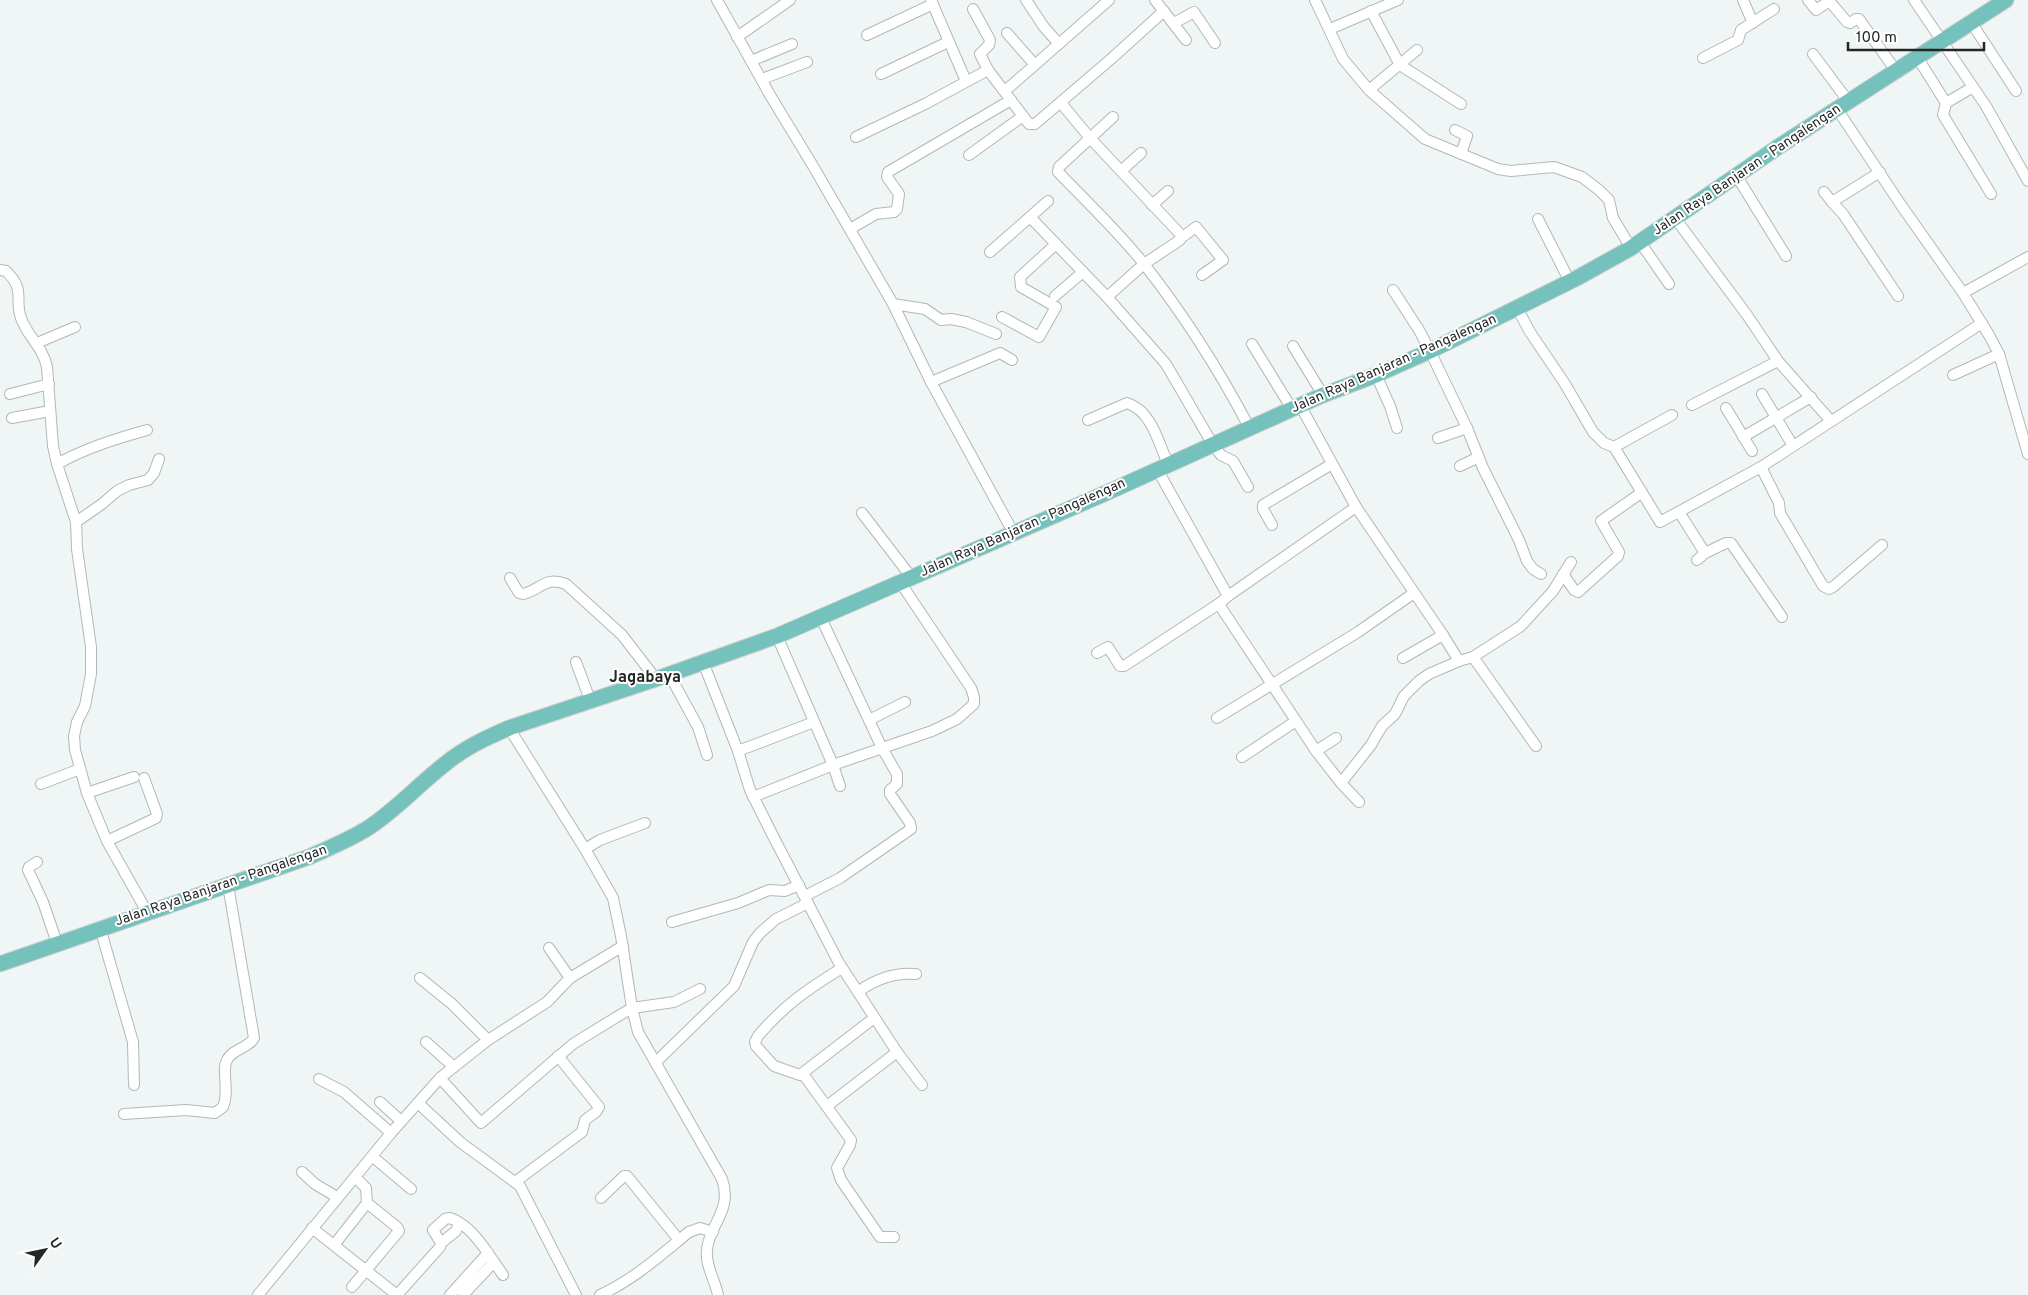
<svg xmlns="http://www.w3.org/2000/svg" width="2028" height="1295" font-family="Overpass,sans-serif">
<rect width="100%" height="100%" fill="#eff6f5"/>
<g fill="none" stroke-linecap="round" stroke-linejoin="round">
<defs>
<g id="minor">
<path d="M 717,0 L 770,95 L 813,166 L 893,304 L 931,382 L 1013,532"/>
<path d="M 931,0 L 966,81"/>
<path d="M 1026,0 L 1044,27 L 1059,44"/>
<path d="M 1155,0 L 1186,40"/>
<path d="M 1315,0 L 1343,59 L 1369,90 L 1425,139 L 1498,169 L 1511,171 L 1554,167 L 1582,177 L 1599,190 L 1609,200 L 1613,218 L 1631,248"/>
<path d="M 1743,0 L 1753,23"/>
<path d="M 1808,0 L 1816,10 L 1828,2 L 1831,3 L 1847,22 L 1850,23 L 1856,19 L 1859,19 L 1896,71"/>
<path d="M 1914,0 L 1986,106 L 2028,181"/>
<path d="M 973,9 L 990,40 L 989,45 L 980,54 L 988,70"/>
<path d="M 1371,11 L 1400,65 L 1461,104"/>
<path d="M 1971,22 L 2016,91"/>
<path d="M 1174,23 L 1194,12 L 1215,43"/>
<path d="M 1330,29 L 1398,0"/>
<path d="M 1007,33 L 1035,65"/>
<path d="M 867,35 L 933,4"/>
<path d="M 737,37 L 790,0"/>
<path d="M 1813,54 L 1848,101"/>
<path d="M 1917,57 L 1946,103 L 1943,115 L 1991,194"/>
<path d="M 1703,58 L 1738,40 L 1741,30 L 1774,9"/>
<path d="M 751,61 L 792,44"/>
<path d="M 881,74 L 948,42"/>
<path d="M 762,79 L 807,62"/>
<path d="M 1369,90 L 1417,50"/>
<path d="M 1005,91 L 1109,0"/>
<path d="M 1061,103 L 1090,138 L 1181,235 L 1180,240 L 1144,264 L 1107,297"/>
<path d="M 1946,103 L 1973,87"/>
<path d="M 1837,109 L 1901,205 L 1963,293 L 1989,335 L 1999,354 L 2028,454"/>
<path d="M 1113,117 L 1059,167 L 1058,172 C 1087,202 1118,231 1144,264 C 1184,315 1219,370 1249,427"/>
<path d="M 1455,130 L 1467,136 L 1461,154"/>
<path d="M 856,137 L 925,104 L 988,70 L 1029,124 L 1035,124 L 1111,59 L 1164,11"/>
<path d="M 969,155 L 1023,116"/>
<path d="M 1121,171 L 1141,153"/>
<path d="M 1880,172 L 1832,202 L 1843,214 L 1898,296"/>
<path d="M 1736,175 L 1786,256"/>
<path d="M 1824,192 L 1832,202"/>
<path d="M 1152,205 L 1168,191"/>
<path d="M 1030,217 L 1048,201"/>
<path d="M 1675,218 L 1747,315 L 1778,361 L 1831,421"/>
<path d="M 1538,219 L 1570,282"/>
<path d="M 850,229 L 876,214 L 894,212 L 897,209 L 899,194 L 887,177 L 888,172 L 1011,100"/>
<path d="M 1181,238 L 1196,227 L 1223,260 L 1202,275"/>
<path d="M 1640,242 L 1669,284"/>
<path d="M 990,252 L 1030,217 L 1107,297 L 1166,364 L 1213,445 L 1221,455 L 1233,461 L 1248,487"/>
<path d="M 0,270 L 6,271 C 26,290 14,298 21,318 C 27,336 43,347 47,367 L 53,446 L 57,464 L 76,522 L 77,549 L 91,647 L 91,674 L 85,706 L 77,722 L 74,736 L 75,750 L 87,793 L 107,841 L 147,912"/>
<path d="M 1393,290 L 1419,330 L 1430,351 L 1467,428 L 1483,468 L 1519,540 L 1527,561 L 1533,569 L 1541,574"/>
<path d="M 1963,293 L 2028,257"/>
<path d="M 1055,296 L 1083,272"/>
<path d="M 893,304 L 925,309 L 941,320 L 951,319 L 966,322 L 996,334"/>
<path d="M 1517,308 L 1530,332 L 1565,384 L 1593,432 L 1604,443 L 1614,447"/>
<path d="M 1002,317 L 1039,337 L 1056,307 L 1021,287 L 1020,277 L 1056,244"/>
<path d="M 37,343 L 75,327"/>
<path d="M 1252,344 L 1292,409"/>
<path d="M 1293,346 L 1323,395"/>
<path d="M 1376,375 L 1390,406 L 1397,428"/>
<path d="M 1953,375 L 1999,354"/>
<path d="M 931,382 L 1000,353 L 1012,360"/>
<path d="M 10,394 L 49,384"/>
<path d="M 1762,394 L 1790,441"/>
<path d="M 1300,405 L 1356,507 L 1443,635 L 1459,661 L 1429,674 L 1419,681 L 1404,696 L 1395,714 L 1382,726 L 1371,745 L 1341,783 L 1359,802"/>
<path d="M 1692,405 L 1778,361"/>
<path d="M 1726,408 L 1752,451"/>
<path d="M 1672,415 L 1614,447 L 1660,522 L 1761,467 L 1982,323"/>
<path d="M 12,418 L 50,411"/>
<path d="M 1088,420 L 1127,403 C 1152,411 1158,442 1168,464"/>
<path d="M 1743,437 L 1811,397"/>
<path d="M 1438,438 L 1467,428"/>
<path d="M 57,464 C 86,448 115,439 147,430"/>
<path d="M 1460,466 L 1479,457"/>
<path d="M 1761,467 L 1779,503 L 1780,513 L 1823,586 L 1829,589 L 1833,587 L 1882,545"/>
<path d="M 1157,469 L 1228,596 L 1220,603 L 1222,609 L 1316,751 L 1341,783"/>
<path d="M 1679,512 L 1705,553 L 1697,560"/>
<path d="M 862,513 L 912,578"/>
<path d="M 76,522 L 102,504 L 117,491 L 129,485 L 148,480 L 154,473 L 159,459"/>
<path d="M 1272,525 L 1263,509 L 1263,505 L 1332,464"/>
<path d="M 1705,553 L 1726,543 L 1731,543 L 1782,617"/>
<path d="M 1563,574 L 1574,590 L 1578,592 L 1618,556 L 1619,552 L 1601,521 L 1641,493"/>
<path d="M 510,578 L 519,593 L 523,594 C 541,590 544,576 566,584 L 622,635 L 656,679"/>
<path d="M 1228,596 L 1356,507"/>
<path d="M 777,636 L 833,765 L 840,786"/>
<path d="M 1097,653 L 1108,647 L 1120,666 L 1124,666 L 1220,603"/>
<path d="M 1473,657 L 1536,746"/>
<path d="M 1403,658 L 1443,635"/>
<path d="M 1459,661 L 1473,657 L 1521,626 L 1553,591 L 1571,562"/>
<path d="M 576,662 L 590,700"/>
<path d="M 703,662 L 738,751 L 750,790 L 772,834 L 839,963 L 897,1052 L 922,1085"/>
<path d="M 669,674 L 698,727 L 707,755"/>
<path d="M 1217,718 L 1358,632 L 1414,593"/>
<path d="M 869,720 L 905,702"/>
<path d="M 509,728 L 585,849 L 613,898 L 621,936 L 632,1008 L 638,1032 L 722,1179 C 733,1211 709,1224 707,1250 C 705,1265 715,1280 718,1295"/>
<path d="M 738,751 L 814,722"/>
<path d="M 1316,751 L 1336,738"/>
<path d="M 1242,757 L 1296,721"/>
<path d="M 41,784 L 80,769"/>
<path d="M 87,793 L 134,777"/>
<path d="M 753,797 L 833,765 L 932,731 L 957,719 L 974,704 L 974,697 L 971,688 L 900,582"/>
<path d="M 107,841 L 156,818 L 157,814 L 144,778"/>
<path d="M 585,849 L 600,840 L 645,823"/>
<path d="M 37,862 L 29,867 L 28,870 L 43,902 L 57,943"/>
<path d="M 805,896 L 840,878 L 911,829 L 910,823 L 890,794 L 890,790 L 897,784 L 897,774 L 882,748 L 821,618"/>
<path d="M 672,922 L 738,903 L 769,890 L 785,891 L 799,885"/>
<path d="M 100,928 L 133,1042 L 134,1085"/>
<path d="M 549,948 L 570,978"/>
<path d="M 842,968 C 808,989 784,1005 758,1036 L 755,1042 L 756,1046 L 774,1066 L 800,1075 L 874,1018"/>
<path d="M 420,978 L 452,1004 L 488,1040"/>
<path d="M 859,991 C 876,979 894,972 916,974"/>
<path d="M 426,1042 L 454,1067"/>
<path d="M 656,1062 L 734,986 L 753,942 L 760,933 L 776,919 L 808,903"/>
<path d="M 803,1074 L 851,1140 L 850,1145 L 837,1168 L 841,1180 L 880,1237 L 894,1237"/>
<path d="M 440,1078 L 481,1123 L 573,1044 L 615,1018 L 632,1008 L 674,1002 L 700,989"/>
<path d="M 319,1079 L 344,1092 L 391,1133"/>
<path d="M 380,1102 L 401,1121"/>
<path d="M 418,1103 L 460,1142 L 520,1186 L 576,1295"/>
<path d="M 827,1106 L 897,1052"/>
<path d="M 124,1114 L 186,1110 L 215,1113 L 223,1107 C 230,1091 221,1071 227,1060 C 232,1049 249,1048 254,1038 L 228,885"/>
<path d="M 373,1157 L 411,1189"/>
<path d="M 302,1172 L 315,1184 L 337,1197"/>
<path d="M 515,1182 L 582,1132 L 585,1120 L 596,1112 L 599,1107 L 558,1056"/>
<path d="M 601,1198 L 624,1176 L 627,1176 L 679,1240"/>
<path d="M 312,1228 L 397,1295"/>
<path d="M 441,1243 L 456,1231 L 459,1223"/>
<path d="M 334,1245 L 367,1203 L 366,1188 L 355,1177"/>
<path d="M 494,1262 L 503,1275"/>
<path d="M 352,1287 L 399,1231 L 397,1227 L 367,1203"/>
<path d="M 258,1295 L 391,1133 L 440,1078 L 488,1040 L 547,1002 L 570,978 L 623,946"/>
<path d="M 397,1295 L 440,1247 L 441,1243 L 433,1230 L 445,1219 L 450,1218 C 467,1224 478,1239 488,1253"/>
<path d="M 450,1295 L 488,1253 L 494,1262 L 463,1295"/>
<path d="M 600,1295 C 633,1280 661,1255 689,1232 L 700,1228 L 713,1232"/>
</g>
<path id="primary" d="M 0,964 L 309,857 C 329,848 349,840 368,828 C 396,810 419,784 445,764 C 464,748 486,738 509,728 L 656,679 L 777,636 L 1106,493 L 1323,395 L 1376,375 L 1430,351 L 1577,278 L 1631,248 L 1781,145 L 2006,0"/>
</defs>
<use href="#minor" stroke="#b2b8b7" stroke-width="12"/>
<use href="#primary" stroke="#cfcfcf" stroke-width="17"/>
<use href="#minor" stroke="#fff" stroke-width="10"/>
<use href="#primary" stroke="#75c2bc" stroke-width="15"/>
</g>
<g text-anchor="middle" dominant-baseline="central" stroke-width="4" stroke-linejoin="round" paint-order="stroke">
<g font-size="14" fill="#252727" stroke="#fff">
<text transform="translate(1747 170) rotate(-34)">Jalan Raya Banjaran - Pangalengan</text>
<text transform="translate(1394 364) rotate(-24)">Jalan Raya Banjaran - Pangalengan</text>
<text transform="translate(1023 528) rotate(-24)">Jalan Raya Banjaran - Pangalengan</text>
<text transform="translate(221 886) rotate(-19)">Jalan Raya Banjaran - Pangalengan</text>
</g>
<g font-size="16" font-weight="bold" fill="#252727" stroke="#fff">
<text x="645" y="678">Jagabaya</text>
</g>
</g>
<g transform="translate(45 1250) rotate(57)" stroke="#ffffff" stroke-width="4" paint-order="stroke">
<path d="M0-4L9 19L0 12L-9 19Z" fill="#252727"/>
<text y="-8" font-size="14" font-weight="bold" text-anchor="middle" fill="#252727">U</text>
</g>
<path d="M1848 42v8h136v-8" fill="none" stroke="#252727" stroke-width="2.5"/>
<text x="1856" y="42" font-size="15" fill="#252727" stroke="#ffffff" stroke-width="4" paint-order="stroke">100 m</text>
</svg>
